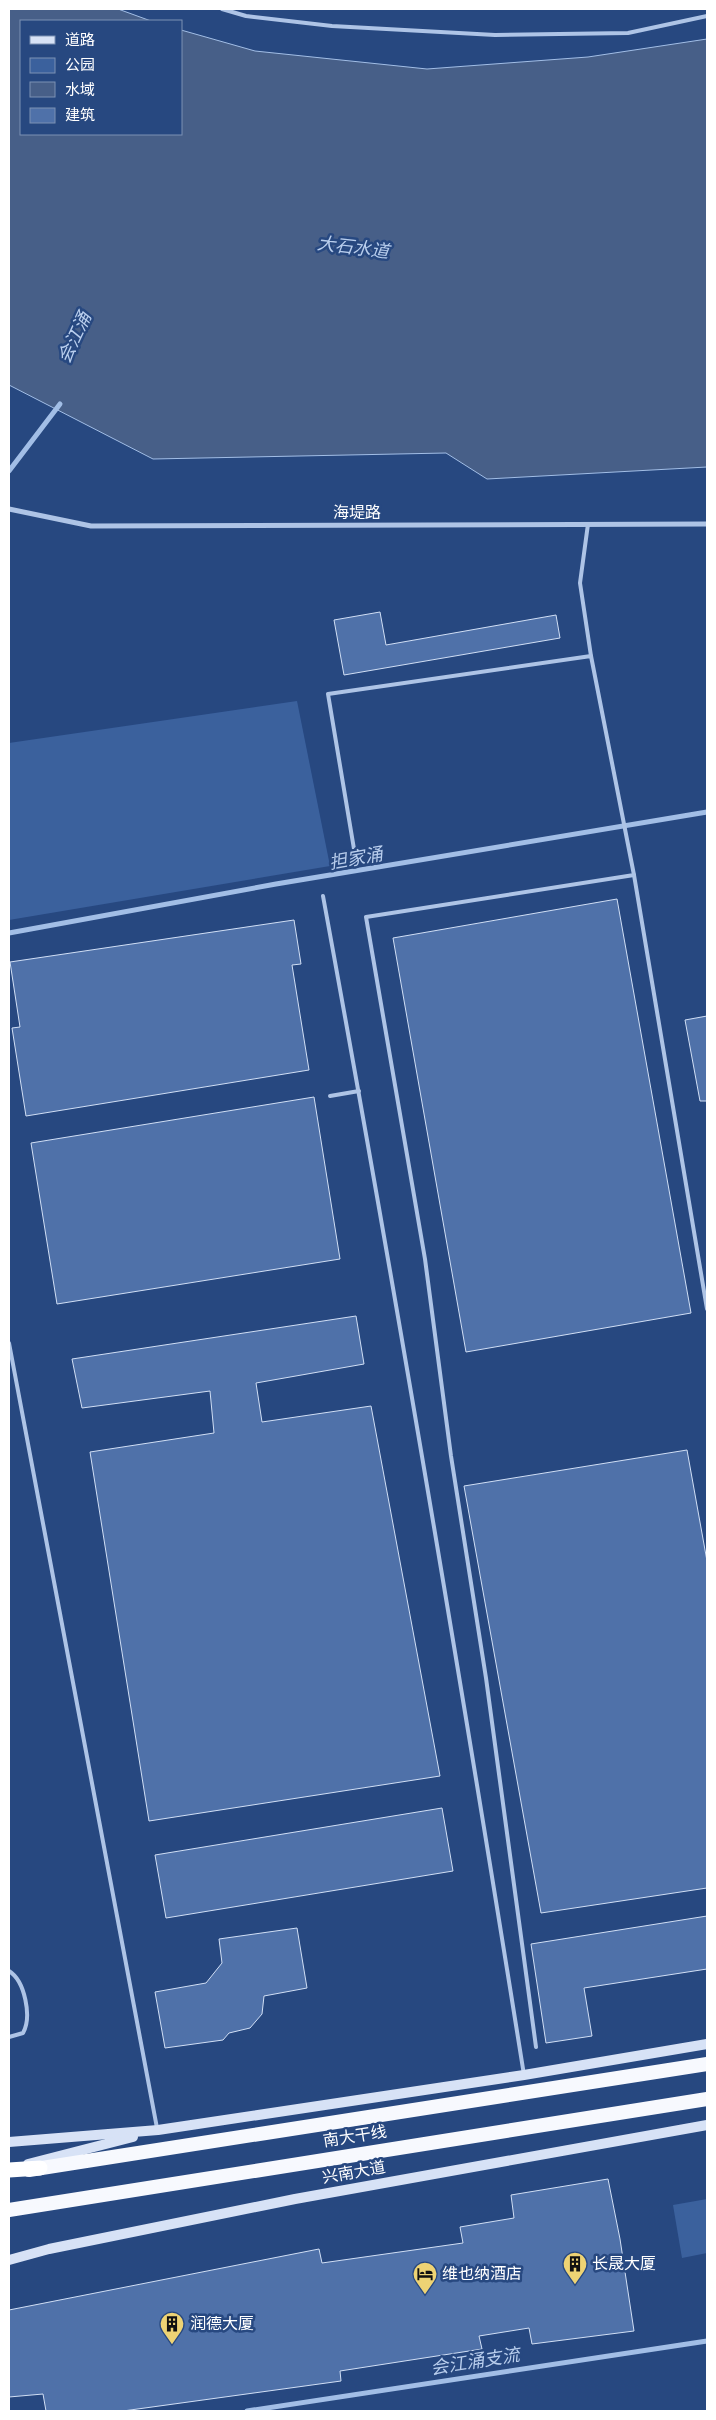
<svg xmlns="http://www.w3.org/2000/svg" width="716" height="2420" font-family="'Sofia Sans Condensed','Noto Sans SC',sans-serif">
<rect width="100%" height="100%" fill="#274880"/>
<g fill="#3b619d">
<path d="M 297,701 L 330,866 L 9,920 L 9,743 Z"/>
<path d="M 707,2199 L 707,2253 L 682,2258 L 673,2205 Z"/>
</g>
<path fill="#475f88" stroke="#a2bee6" d="M 9,9 L 118,9 L 151,21 L 21,21 L 21,134 L 181,134 L 181,30 L 255,51 L 427,69 L 588,57 L 707,39 L 707,467 L 487,479 L 446,453 L 153,459 L 9,385 Z"/>
<g fill="none" stroke-linecap="round" stroke-linejoin="round">
<g stroke="#a2bee6" stroke-width="5">
<path d="M 9,471 L 60,404"/>
<path d="M 9,933 L 276,884 L 707,812"/>
<path d="M 247,2411 L 707,2341"/>
</g>
</g>
<g fill="#4f71a9" stroke="#d1dff5">
<path d="M 380,612 L 386,645 L 556,615 L 560,638 L 344,675 L 334,620 Z"/>
<path d="M 617,899 L 691,1313 L 466,1352 L 393,938 Z"/>
<path d="M 294,920 L 301,964 L 292,965 L 309,1070 L 26,1116 L 12,1028 L 20,1027 L 10,962 Z"/>
<path d="M 707,1016 L 707,1101 L 700,1101 L 685,1020 Z"/>
<path d="M 314,1097 L 340,1259 L 57,1304 L 31,1143 Z"/>
<path d="M 356,1316 L 364,1364 L 256,1383 L 262,1422 L 371,1406 L 440,1776 L 149,1821 L 90,1452 L 214,1433 L 210,1391 L 82,1408 L 72,1359 Z"/>
<path d="M 687,1450 L 707,1561 L 707,1888 L 541,1913 L 464,1486 Z"/>
<path d="M 442,1808 L 453,1871 L 166,1918 L 155,1855 Z"/>
<path d="M 707,1916 L 707,1969 L 584,1988 L 592,2036 L 546,2043 L 531,1944 Z"/>
<path d="M 297,1928 L 307,1988 L 264,1996 L 262,2014 L 250,2028 L 229,2033 L 223,2040 L 165,2048 L 155,1992 L 206,1983 L 222,1963 L 219,1939 Z"/>
<path d="M 608,2179 L 620,2239 L 634,2331 L 532,2344 L 529,2328 L 479,2336 L 482,2349 L 340,2371 L 341,2381 L 123,2411 L 46,2411 L 43,2394 L 9,2397 L 9,2310 L 319,2249 L 322,2263 L 463,2243 L 460,2227 L 514,2218 L 511,2195 Z"/>
</g>
<g fill="none" stroke-linecap="round" stroke-linejoin="round">
<g stroke="#aec4e6" stroke-width="4">
<path d="M 222,9 L 246,16 L 332,26 L 495,35 L 628,33 L 707,16"/>
<path d="M 588,524 L 580,583 L 591,656"/>
<path d="M 354,849 L 328,694 L 591,656 L 634,875 L 366,917 L 425,1259 L 451,1456 L 486,1678 L 536,2047"/>
<path d="M 634,875 L 707,1309"/>
<path d="M 323,896 C 395,1288 461,1681 524,2075"/>
<path d="M 330,1096 L 359,1091"/>
<path d="M 9,1343 L 157,2128"/>
<path d="M 9,1971 C 25,1981 32,2017 23,2033 L 9,2037"/>
</g>
<path stroke="#aec4e6" stroke-width="5" d="M 9,509 L 91,526 L 707,524"/>
<g stroke="#d7e2f6" stroke-width="10">
<path d="M 9,2142 L 158,2130 L 524,2075 L 707,2044"/>
<path d="M 28,2164 L 133,2137"/>
<path d="M 9,2260 L 49,2249 L 295,2199 L 707,2125"/>
</g>
<g stroke="#f7f9fe" stroke-width="14">
<path d="M 29,2170 L 707,2064"/>
<path d="M 9,2210 L 707,2099"/>
</g>
<path stroke="#fff" stroke-width="15" d="M 9,2170 L 40,2168"/>
</g>
<defs>
<symbol id="building-pin" viewBox="-11 -11 22 30"><path d="M0 17L-7.5 6A9.5 9.5 0 1 1 7.5 6Z" fill="#eed374" stroke="#274880"/><path d="M-4-6H4V6H1V3H-1V6H-4ZM-2.5-4.3h1.7v1.8h-1.7ZM.8-4.3h1.7v1.8H.8ZM-2.5-1h1.7V.8h-1.7ZM.8-1h1.7V.8H.8Z" fill="#111"/></symbol>
<symbol id="hotel-pin" viewBox="-11 -11 22 30"><path d="M0 17L-7.5 6A9.5 9.5 0 1 1 7.5 6Z" fill="#eed374" stroke="#274880"/><path d="M-6-4.5h1.5V1H6V5H4.5V3h-9V5H-6ZM-4 0a1.8 1.8 0 1 1 3.6 0ZM.5 0V-2.5h3Q6-2.5 6 0Z" fill="#111"/></symbol>
</defs>
<g fill-rule="evenodd">
<use href="#building-pin" x="561" y="2250" width="28" height="38"/>
<use href="#hotel-pin" x="411" y="2260" width="28" height="38"/>
<use href="#building-pin" x="158" y="2310" width="28" height="38"/>
</g>
<g text-anchor="middle" dominant-baseline="central" stroke-width="5" stroke-linejoin="round" paint-order="stroke">
<g font-size="16" fill="#fff" stroke="#274880">
<text x="357" y="513">海堤路</text>
<text transform="translate(355 2137) rotate(-9)">南大干线</text>
<text transform="translate(354 2173) rotate(-10)">兴南大道</text>
</g>
<g font-size="16" fill="#fff" stroke="#274880" text-anchor="start">
<text x="592" y="2264">长晟大厦</text>
<text x="442" y="2274">维也纳酒店</text>
<text x="190" y="2324">润德大厦</text>
</g>
<g font-size="18" font-style="italic" fill="#b9ceed" stroke="#274880">
<text transform="translate(353 248) rotate(7)">大石水道</text>
<text transform="translate(75 338) rotate(-65)">会江涌</text>
<text transform="translate(356 859) rotate(-10)">担家涌</text>
<text transform="translate(475 2362) rotate(-9)">会江涌支流</text>
</g>
</g>
<rect width="716" height="2420" fill="none" stroke="#ffffff" stroke-width="20"/>
<rect x="20" y="20" width="162" height="115" fill="#274880" stroke="#7d91b3"/>
<rect x="30" y="36" width="25" height="8" fill="#d7e2f6" stroke="#7d91b3"/>
<text x="65" y="45" font-size="15" fill="#ffffff">道路</text>
<rect x="30" y="58" width="25" height="15" fill="#3b619d" stroke="#7d91b3"/>
<text x="65" y="70" font-size="15" fill="#ffffff">公园</text>
<rect x="30" y="82" width="25" height="15" fill="#475f88" stroke="#7d91b3"/>
<text x="65" y="95" font-size="15" fill="#ffffff">水域</text>
<rect x="30" y="108" width="25" height="15" fill="#4f71a9" stroke="#7d91b3"/>
<text x="65" y="120" font-size="15" fill="#ffffff">建筑</text>
</svg>
